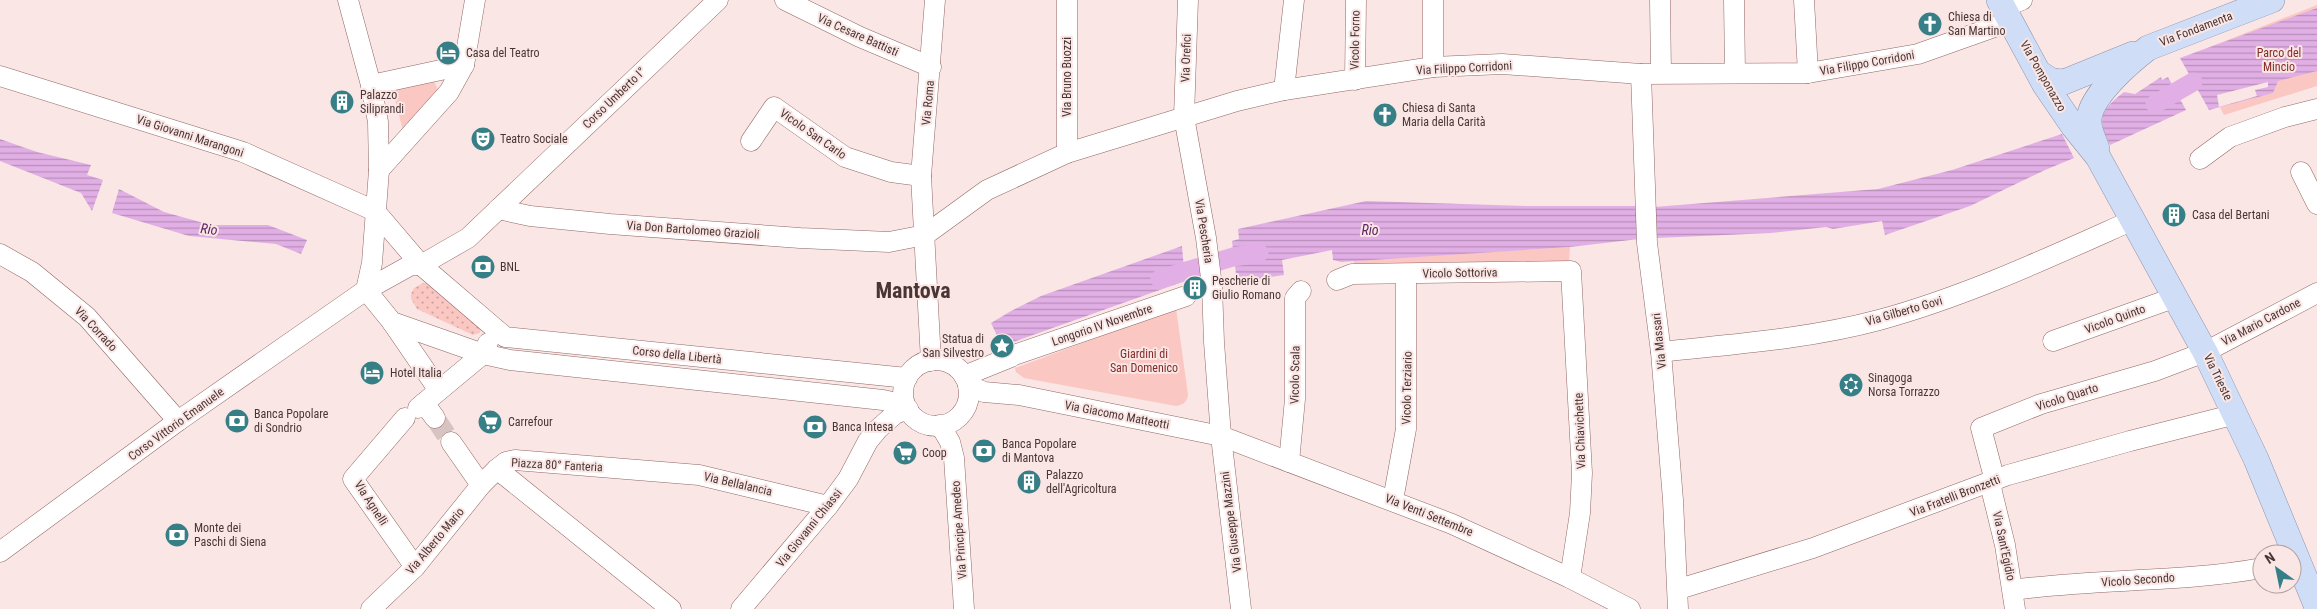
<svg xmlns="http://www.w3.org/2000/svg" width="2317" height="609" font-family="'Roboto Condensed',sans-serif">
<defs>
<pattern id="grass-dots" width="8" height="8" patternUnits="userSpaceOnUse" patternTransform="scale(1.25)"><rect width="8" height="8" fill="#fbc7c2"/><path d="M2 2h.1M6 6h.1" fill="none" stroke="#cda29e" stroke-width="1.8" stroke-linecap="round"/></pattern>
<pattern id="water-rules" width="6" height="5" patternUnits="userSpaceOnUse" patternTransform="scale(1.25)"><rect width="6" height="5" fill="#e1afe5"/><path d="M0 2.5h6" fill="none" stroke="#b88fba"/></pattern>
</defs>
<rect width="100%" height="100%" fill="#fae6e4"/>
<path fill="url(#grass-dots)" d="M 423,283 L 429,283 L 481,328 L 480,333 L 473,335 L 417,309 L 411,299 L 411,294 L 414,288 Z"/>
<g fill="#fbc7c2">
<path d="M 2317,5 L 2317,86 L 2224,115 L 2192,54 Z"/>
<path d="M 432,77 L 438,90 L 404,135 L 392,87 Z"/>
<path d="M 1570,247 L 1569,262 L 1354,271 L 1354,260 Z"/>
<path d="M 1176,308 L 1188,395 C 1187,402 1183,405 1176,406 L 1024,378 L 1016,372 L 1015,368 Z"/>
</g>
<g fill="url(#water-rules)">
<path d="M 2317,8 L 2317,71 L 2278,81 L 2273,93 L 2209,110 L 2180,58 Z"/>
<path d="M 2161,77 L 2162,80 L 2168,77 L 2186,110 L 2110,145 C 2096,118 2101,110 2124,92 L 2135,94 Z"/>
<path d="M 2062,134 L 2074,158 L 2045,170 L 1970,206 L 1885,235 L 1882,221 L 1833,229 L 1826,227 L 1771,233 L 1656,238 L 1654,207 L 1878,189 L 1952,170 Z"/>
<path d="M 0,139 L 37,152 L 91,165 L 87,175 L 103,180 L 92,211 L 81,193 L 0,161 Z"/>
<path d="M 119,189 L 164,212 L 211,225 L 268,225 L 307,240 L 301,254 L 276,244 L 189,236 L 112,213 Z"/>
<path d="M 1366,201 L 1527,206 L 1635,206 L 1639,239 L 1570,247 L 1341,262 L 1333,260 L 1332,250 L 1282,260 L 1284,275 L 1237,282 L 1232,241 L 1239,239 L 1238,229 Z"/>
<path d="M 1182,246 L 1185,281 L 1002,346 L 991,323 L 1011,311 L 1041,296 Z"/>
</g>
<path fill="#fae6e4" d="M 2268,82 L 2268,87 L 2255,90 L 2257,96 L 2219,107 L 2217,95 Z"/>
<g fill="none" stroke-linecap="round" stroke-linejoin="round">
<g stroke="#e1afe5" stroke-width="19">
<path d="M 2155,104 L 2193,82"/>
<path d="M 1160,279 L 1233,257 L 1259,253"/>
</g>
<path stroke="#d7c3c1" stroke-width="20" stroke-dasharray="20 10" stroke-linecap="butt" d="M 435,418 L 451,442"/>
<defs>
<g id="minor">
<path d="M 348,0 L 371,85 L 378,122 L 379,170 L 372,263 L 366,290"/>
<path d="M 785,0 L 860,37 L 931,67"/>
<path d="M 1188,0 L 1184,117 L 1206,238 L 1212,286 L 1214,342 L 1221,436 L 1241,609"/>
<path d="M 1660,0 L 1661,72"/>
<path d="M 1734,0 L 1735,72"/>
<path d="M 1804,0 L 1808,73"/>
<path d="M 2003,7 L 2022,0"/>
<path d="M 1433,67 L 1433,0"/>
<path d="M 1641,74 L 1647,243 L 1661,352 L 1673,500 L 1678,609"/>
<path d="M 0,76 L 243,152 L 375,211 L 421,265 L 505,337 L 907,378"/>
<path d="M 1355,80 L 1356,0"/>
<path d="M 371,85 L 464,65"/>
<path d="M 1284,90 L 1294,0"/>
<path d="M 751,141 L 774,107 L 845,157 L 891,172 L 921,176"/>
<path d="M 1067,153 L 1067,0"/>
<path d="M 2200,159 L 2230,137 L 2285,117 L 2317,109"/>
<path d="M 379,170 L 449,92 L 464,65 L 475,0"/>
<path d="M 2301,172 L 2317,204"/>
<path d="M 498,209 L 530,216 L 610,224 L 800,238 L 889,242 L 925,235 L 987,190 L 1067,153 L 1237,101 L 1284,90 L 1433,67 L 1502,64 L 1641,74 L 1808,73 L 1918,54 L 2011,21"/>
<path d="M 0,254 L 32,272 L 87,317 L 178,421"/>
<path d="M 1337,280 L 1352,274 L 1571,271 L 1582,473 L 1580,513 L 1570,578"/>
<path d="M 366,290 L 392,322 L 483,354 L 510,360 L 883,400 L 901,404 L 908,409"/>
<path d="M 392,322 L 438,389"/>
<path d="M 2053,341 L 2176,297"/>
<path d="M 1661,352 C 1734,344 1808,339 1879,320 C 1967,296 2050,257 2133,220"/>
<path d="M 1017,354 L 1186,296"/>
<circle cx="936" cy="393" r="33"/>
<path d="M 931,361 L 921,176 L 935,0"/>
<path d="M 964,376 L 1011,357"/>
<path d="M 968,385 L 984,392 L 1019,395 L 1221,436 L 1452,524 L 1570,578 L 1630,609"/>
<path d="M 424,403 L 435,418"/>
<path d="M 418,408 L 483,354 L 488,343"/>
<path d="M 405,418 L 353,479 L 415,567"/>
<path d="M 940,425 L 950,442 L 954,458 L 964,609"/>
<path d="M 451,442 L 481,485"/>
<path d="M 1289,462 L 1295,399 L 1295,298 L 1301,291"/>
<path d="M 1995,481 L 1981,428 L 2041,404 L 2155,371 L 2205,352 L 2317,293"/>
<path d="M 1990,484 L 2005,545 L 2015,609"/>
<path d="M 1393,500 L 1406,429 L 1406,274"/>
<path d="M 0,552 L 178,421 L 366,290 L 411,265 L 421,265 L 468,238 L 718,0"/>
<path d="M 1679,589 L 1813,548 L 2008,475 L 2130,441 L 2236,414"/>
<path d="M 2013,590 C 2096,578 2180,583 2262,568"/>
<path d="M 371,609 L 415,567 L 481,485 L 497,469"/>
<path d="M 671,609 L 497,469 L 506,462 L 515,460 L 699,475 L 828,506"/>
<path d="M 741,609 L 828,506 L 848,479 L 868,441 L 878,429 L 895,414 L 908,409"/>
</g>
<g id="major">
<path d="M 1999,0 L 2045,85 L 2073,126 L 2098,157 L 2205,352 L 2256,459 L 2317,607"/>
<path d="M 2039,73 L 2052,81 L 2064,82 L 2133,54"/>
<path d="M 2097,149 C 2094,140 2088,129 2089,119 C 2091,95 2130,62 2148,48 L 2272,0"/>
</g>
</defs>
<use href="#minor" stroke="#926764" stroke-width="21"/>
<use href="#major" stroke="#8c94ae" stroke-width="26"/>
<use href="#minor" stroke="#fff" stroke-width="20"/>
<use href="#major" stroke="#d0ddf6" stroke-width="25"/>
</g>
<defs>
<symbol id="church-disc" viewBox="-11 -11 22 22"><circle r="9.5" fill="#377f86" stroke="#fae6e4"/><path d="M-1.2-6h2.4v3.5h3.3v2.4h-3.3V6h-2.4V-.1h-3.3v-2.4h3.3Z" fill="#fff"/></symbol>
<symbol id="hotel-disc" viewBox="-11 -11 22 22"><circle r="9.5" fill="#377f86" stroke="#fae6e4"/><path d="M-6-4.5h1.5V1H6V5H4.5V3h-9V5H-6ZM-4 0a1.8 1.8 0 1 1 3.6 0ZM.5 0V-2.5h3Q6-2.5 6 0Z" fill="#fff"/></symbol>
<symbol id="building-disc" viewBox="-11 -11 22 22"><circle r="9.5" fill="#377f86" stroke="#fae6e4"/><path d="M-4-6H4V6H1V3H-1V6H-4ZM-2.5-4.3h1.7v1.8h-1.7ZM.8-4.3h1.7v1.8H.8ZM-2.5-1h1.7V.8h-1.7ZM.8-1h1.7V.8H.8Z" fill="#fff"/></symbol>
<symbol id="theatre-disc" viewBox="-11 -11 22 22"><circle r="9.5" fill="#377f86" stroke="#fae6e4"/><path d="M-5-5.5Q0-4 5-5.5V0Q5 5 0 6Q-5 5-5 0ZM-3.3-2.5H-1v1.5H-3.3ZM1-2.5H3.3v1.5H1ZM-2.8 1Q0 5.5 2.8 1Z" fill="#fff"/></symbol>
<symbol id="bank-disc" viewBox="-11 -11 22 22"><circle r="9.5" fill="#377f86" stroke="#fae6e4"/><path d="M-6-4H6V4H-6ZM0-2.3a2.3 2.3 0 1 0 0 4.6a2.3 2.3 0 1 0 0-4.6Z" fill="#fff"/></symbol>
<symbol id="sight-disc" viewBox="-11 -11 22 22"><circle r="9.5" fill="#377f86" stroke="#fae6e4"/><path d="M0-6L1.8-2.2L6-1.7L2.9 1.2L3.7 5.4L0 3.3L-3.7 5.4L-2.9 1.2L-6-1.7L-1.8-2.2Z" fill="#fff"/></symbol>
<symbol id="synagogue-disc" viewBox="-11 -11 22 22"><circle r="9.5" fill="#377f86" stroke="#fae6e4"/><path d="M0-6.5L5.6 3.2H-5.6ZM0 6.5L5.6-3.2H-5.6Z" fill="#fff"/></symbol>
<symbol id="supermarket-disc" viewBox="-11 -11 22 22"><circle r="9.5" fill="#377f86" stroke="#fae6e4"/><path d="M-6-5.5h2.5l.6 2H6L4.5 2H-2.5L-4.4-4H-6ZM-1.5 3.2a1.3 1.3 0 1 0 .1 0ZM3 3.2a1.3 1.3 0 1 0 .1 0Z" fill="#fff"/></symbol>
</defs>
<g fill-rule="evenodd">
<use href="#church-disc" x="1916" y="10" width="28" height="28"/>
<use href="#hotel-disc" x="434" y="39" width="28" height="28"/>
<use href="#building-disc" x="328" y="88" width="28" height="28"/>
<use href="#church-disc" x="1371" y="101" width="28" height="28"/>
<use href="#theatre-disc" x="469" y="125" width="28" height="28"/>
<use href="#building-disc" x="2160" y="201" width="28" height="28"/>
<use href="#bank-disc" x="469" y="253" width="28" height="28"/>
<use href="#building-disc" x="1181" y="274" width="28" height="28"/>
<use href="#sight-disc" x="988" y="332" width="28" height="28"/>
<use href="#hotel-disc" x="358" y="359" width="28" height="28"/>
<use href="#synagogue-disc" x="1837" y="371" width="28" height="28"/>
<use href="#bank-disc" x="223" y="407" width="28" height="28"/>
<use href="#supermarket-disc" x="476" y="408" width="28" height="28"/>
<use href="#bank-disc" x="801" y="413" width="28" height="28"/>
<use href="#bank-disc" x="970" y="437" width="28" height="28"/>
<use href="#supermarket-disc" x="891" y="439" width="28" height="28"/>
<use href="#building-disc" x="1015" y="468" width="28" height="28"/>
<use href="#bank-disc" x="163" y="521" width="28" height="28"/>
</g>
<g text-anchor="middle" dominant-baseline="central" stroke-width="4" stroke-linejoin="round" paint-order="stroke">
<g font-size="12" fill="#493634" stroke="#fae6e4" text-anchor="start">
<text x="1948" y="17">Chiesa di<tspan x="1948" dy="14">San Martino</tspan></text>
<text x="466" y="53">Casa del Teatro</text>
<text x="360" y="95">Palazzo<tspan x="360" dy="14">Siliprandi</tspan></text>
<text x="1402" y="108">Chiesa di Santa<tspan x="1402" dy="14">Maria della Carità</tspan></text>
<text x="500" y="139">Teatro Sociale</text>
<text x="2192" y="215">Casa del Bertani</text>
<text x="500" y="267">BNL</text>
<text x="1212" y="281">Pescherie di<tspan x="1212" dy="14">Giulio Romano</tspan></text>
<text x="984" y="339" text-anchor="end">Statua di<tspan x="984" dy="14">San Silvestro</tspan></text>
<text x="390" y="373">Hotel Italia</text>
<text x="1868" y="378">Sinagoga<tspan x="1868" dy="14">Norsa Torrazzo</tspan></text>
<text x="254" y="414">Banca Popolare<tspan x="254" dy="14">di Sondrio</tspan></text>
<text x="508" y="422">Carrefour</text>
<text x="832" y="427">Banca Intesa</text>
<text x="1002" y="444">Banca Popolare<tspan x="1002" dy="14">di Mantova</tspan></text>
<text x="922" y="453">Coop</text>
<text x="1046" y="475">Palazzo<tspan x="1046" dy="14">dell'Agricoltura</tspan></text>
<text x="194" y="528">Monte dei<tspan x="194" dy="14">Paschi di Siena</tspan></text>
</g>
<g font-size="12" fill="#493634" stroke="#fae6e4">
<text transform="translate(2196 29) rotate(-21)">Via Fondamenta</text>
<text transform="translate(858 35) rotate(24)">Via Cesare Battisti</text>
<text transform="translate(1355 40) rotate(-89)">Vicolo Forno</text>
<text transform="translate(1186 58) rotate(-88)">Via Orefici</text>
<text transform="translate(1867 63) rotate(-10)">Via Filippo Corridoni</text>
<text transform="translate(1464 68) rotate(-3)">Via Filippo Corridoni</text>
<text transform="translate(2043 76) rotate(60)">Via Pomponazzo</text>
<text transform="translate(1067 77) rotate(-90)">Via Bruno Buozzi</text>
<text transform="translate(614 98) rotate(-44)">Corso Umberto I°</text>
<text transform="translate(928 103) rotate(-85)">Via Roma</text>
<text transform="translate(813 134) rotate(35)">Vicolo San Carlo</text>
<text transform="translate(190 136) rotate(18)">Via Giovanni Marangoni</text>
<text transform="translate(693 230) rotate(4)">Via Don Bartolomeo Grazioli</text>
<text transform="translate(1204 231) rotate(81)">Via Pescheria</text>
<text transform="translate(1460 273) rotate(-1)">Vicolo Sottoriva</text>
<text transform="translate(1904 311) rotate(-16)">Via Gilberto Govi</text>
<text transform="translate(2115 319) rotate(-20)">Vicolo Quinto</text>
<text transform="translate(2261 322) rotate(-28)">Via Mario Cardone</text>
<text transform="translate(1102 325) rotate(-19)">Longorio IV Novembre</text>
<text transform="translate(96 329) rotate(47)">Via Corrado</text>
<text transform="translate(1659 341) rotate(-96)">Via Massari</text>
<text transform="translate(677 355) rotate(6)">Corso della Libertà</text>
<text transform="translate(1295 375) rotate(-89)">Vicolo Scala</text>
<text transform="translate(2218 377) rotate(64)">Via Trieste</text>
<text transform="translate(1407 388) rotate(-89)">Vicolo Terziario</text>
<text transform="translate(2067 397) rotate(-18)">Vicolo Quarto</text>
<text transform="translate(1117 415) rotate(11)">Via Giacomo Matteotti</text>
<text transform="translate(176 424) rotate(-36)">Corso Vittorio Emanuele</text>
<text transform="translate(1580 431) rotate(-92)">Via Chiavichette</text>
<text transform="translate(557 465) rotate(3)">Piazza 80° Fanteria</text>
<text transform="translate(738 484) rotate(13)">Via Bellalancia</text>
<text transform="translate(1955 496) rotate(-21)">Via Fratelli Bronzetti</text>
<text transform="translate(371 503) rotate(57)">Via Agnelli</text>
<text transform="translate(1429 515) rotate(22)">Via Venti Settembre</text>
<text transform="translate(1231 522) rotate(-97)">Via Giuseppe Mazzini</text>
<text transform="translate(809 528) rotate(-51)">Via Giovanni Chiassi</text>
<text transform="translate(959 530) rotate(-94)">Via Principe Amedeo</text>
<text transform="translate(435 541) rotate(-50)">Via Alberto Mario</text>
<text transform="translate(2004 546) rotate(78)">Via Sant'Egidio</text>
<text transform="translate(2138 580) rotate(-4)">Vicolo Secondo</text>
</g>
<g font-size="12" fill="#832b2a" stroke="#fae6e4">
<text x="2279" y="53">Parco del<tspan x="2279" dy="14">Mincio</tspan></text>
<text x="1144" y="354">Giardini di<tspan x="1144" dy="14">San Domenico</tspan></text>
</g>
<g font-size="14" font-style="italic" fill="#5e2464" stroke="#fae6e4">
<text transform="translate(209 229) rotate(6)">Rio</text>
<text x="1370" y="230">Rio</text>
</g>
<g font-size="22" font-weight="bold" fill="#493634" stroke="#fae6e4">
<text x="913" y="290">Mantova</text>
</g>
</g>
<g transform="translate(2277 569) rotate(327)"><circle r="24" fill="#fae6e4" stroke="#b3a09e"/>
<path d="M0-4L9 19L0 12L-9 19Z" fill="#377f86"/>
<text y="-8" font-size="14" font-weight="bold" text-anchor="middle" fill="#493634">N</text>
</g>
</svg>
